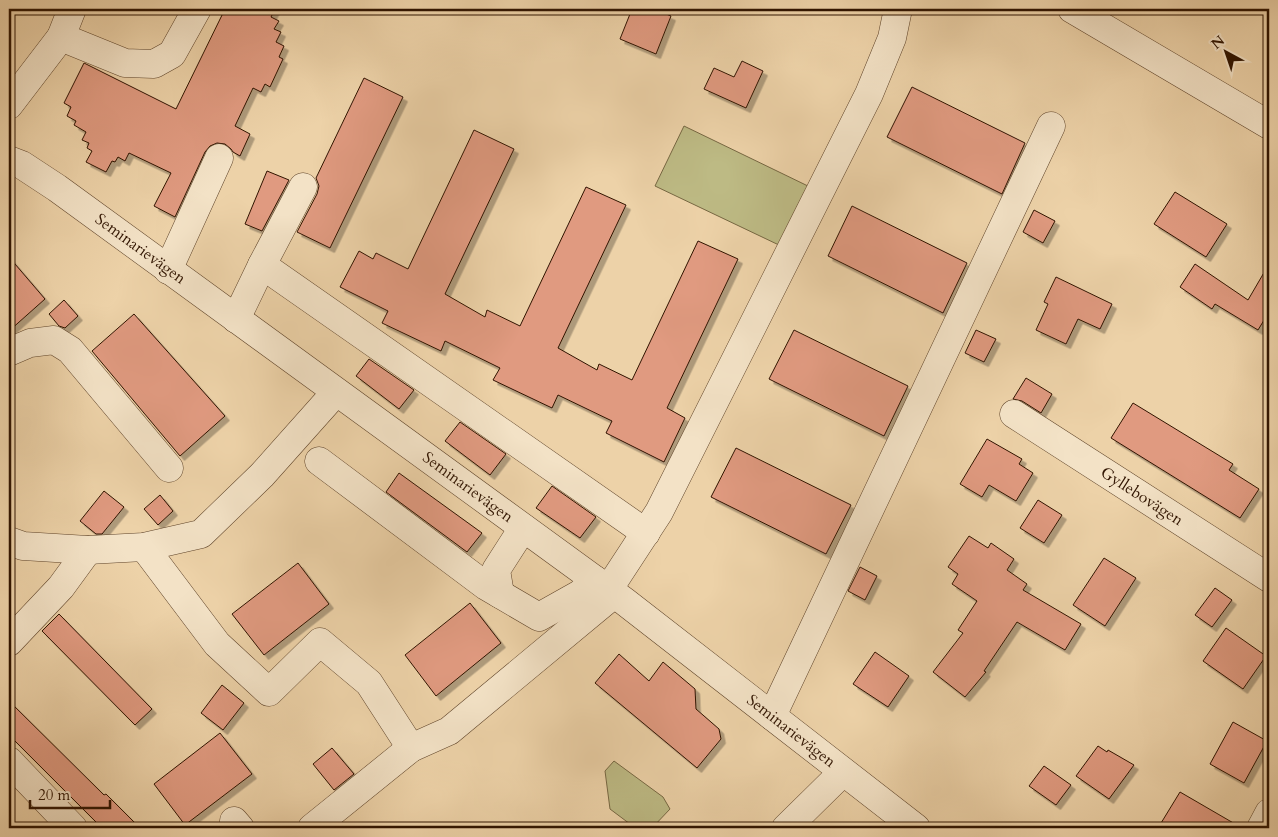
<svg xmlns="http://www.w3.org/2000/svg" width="1278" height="837" font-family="Cardo,serif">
<defs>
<filter id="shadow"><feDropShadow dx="4.5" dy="4.5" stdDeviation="0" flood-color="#0004"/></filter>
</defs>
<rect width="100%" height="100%" fill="#edd2a8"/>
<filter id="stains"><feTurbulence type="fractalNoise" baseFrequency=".004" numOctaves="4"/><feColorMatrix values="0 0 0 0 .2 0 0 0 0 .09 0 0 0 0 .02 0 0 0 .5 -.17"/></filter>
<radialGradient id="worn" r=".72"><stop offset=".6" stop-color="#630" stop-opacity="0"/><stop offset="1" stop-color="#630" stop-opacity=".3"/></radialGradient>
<g fill="#bdba84" stroke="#766742">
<path d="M 684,126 L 810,187 L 781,246 L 655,186 Z"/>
<path d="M 614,761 L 663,797 L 670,809 L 652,828 L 630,824 L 610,809 L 605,771 Z"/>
</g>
<g fill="#e09a80" stroke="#301400" filter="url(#shadow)">
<path d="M 225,9 L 275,9 L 271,17 L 279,21 L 274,29 L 281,32 L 276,42 L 284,46 L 279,57 L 283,59 L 270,87 L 265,84 L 261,92 L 253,88 L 235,126 L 250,134 L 240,156 L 233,152 L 231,149 L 225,144 L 217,143 L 210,146 L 205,152 L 175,217 L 154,206 L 171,173 L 129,153 L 125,161 L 118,157 L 115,162 L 112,161 L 106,172 L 86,162 L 92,151 L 87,148 L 89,143 L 82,140 L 86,132 L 74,125 L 76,121 L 67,116 L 71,107 L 64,103 L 84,63 L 176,109 Z"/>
<path d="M 632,9 L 654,9 L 671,16 L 656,54 L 620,39 Z"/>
<path d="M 742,61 L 763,71 L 746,108 L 704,89 L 714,68 L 734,77 Z"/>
<path d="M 364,78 L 403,97 L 330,248 L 297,232 L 317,194 L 319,186 L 316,178 Z"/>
<path d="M 912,87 L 1025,143 L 1002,194 L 887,137 Z"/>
<path d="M 474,130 L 514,149 L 445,294 L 485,317 L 487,310 L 520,326 L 586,187 L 626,205 L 558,348 L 597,370 L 599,364 L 632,380 L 698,241 L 738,259 L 667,408 L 685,418 L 664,462 L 606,433 L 612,421 L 558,395 L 552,408 L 493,380 L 500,368 L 445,341 L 441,351 L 382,323 L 388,311 L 340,287 L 359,251 L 373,259 L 376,253 L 408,269 Z"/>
<path d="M 267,171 L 289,180 L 262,231 L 245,224 Z"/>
<path d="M 1175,192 L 1227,224 L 1206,257 L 1154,224 Z"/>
<path d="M 852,206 L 967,263 L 943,313 L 828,256 Z"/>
<path d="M 1034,210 L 1055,221 L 1043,243 L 1023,232 Z"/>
<path d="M 9,257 L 45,299 L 9,331 Z"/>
<path d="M 1195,264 L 1248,300 L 1269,264 L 1269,312 L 1258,330 L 1215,304 L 1212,309 L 1180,287 Z"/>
<path d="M 1056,277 L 1112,304 L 1100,329 L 1078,319 L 1066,344 L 1036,330 L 1048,304 L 1044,302 Z"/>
<path d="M 64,300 L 78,316 L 65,328 L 59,326 L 49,314 Z"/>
<path d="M 134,314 L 225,416 L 180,456 L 92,351 Z"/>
<path d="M 794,330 L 908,386 L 884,436 L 769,379 Z"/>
<path d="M 976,330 L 996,339 L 984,362 L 965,353 Z"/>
<path d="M 369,359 L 414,390 L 399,409 L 356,376 Z"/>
<path d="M 1026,378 L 1052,394 L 1041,413 L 1022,401 L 1013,399 Z"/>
<path d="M 1133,403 L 1233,464 L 1229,470 L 1259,489 L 1240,518 L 1111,438 Z"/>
<path d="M 460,422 L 506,454 L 490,475 L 445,441 Z"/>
<path d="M 987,439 L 1022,459 L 1019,464 L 1033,473 L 1016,501 L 989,485 L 982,497 L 960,484 Z"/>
<path d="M 736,448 L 851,505 L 826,554 L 711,497 Z"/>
<path d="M 399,473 L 482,533 L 467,552 L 386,492 Z"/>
<path d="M 552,486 L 596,517 L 580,538 L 536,508 Z"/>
<path d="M 104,491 L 124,507 L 102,534 L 96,534 L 80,521 Z"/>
<path d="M 160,495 L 173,511 L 158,525 L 144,509 Z"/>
<path d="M 1038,500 L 1062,515 L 1044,543 L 1020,528 Z"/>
<path d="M 969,536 L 988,548 L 991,543 L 1014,559 L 1007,570 L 1027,584 L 1023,590 L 1081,624 L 1065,650 L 1017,622 L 984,671 L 986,672 L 965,697 L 933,672 L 963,633 L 958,630 L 977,601 L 952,584 L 958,574 L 948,567 Z"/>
<path d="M 1104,558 L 1136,578 L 1105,626 L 1073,605 Z"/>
<path d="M 298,563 L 329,604 L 264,655 L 232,614 Z"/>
<path d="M 860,567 L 877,576 L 865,600 L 848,591 Z"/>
<path d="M 1215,588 L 1232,600 L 1212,627 L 1195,615 Z"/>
<path d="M 470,603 L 501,643 L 436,696 L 405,655 Z"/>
<path d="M 59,614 L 152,709 L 135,725 L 42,631 Z"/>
<path d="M 1226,628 L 1266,656 L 1243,689 L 1203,661 Z"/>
<path d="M 875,652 L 909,676 L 888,707 L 853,684 Z"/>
<path d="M 619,654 L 649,681 L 663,662 L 695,689 L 696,709 L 719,729 L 721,739 L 697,768 L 595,683 Z"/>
<path d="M 222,685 L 244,703 L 223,730 L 201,713 Z"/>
<path d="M 9,701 L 104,795 L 106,794 L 140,828 L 102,828 L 9,735 Z"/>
<path d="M 1233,722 L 1267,741 L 1244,783 L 1210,764 Z"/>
<path d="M 220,733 L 252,774 L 185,825 L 154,784 Z"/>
<path d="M 1098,746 L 1107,752 L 1108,750 L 1134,765 L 1109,799 L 1076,776 Z"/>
<path d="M 332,748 L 354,774 L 334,790 L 313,764 Z"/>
<path d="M 1044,766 L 1071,785 L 1056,805 L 1029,786 Z"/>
<path d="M 1180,792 L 1242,828 L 1158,828 Z"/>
</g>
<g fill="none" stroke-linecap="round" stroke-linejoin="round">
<defs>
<g id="minor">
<path d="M 1072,9 L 1269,125"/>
<path d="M 61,37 L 125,63 L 154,64 L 172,54 L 197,9"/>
<path d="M 9,105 L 61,37 L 72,9"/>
<path id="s1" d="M 9,160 L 22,165 L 57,188 L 624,601 L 916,828"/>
<path d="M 303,187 L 262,265 L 646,533"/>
<path d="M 168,270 L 219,158"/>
<path d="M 236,319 L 262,265"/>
<path d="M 9,352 L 30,343 L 54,340 L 70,350 L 169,468"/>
<path id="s2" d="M 1014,414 L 1269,578"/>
<path d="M 319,461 L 486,586 L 539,617 L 580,594 L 595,580"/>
<path d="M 9,541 L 23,546 L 88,550 L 144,547 L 201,534 L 262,475 L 336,392"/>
<path d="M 144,547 L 217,644 L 269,692 L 320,642 L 369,683 L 411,748"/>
<path d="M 608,590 L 659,512 L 869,94 L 892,38 L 898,9"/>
<path d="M 500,594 L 496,570 L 523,528"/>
<path d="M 9,642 L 61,587 L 88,550"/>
<path d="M 772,716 L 1051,126"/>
<path d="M 9,761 L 73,828"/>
<path d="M 234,821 L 240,828"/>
<path d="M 312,828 L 411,748 L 449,731 L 614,594"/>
<path d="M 786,828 L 843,772"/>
<path d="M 1261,828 L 1269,813"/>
</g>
</defs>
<use href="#minor" stroke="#5f442a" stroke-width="29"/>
<use href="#minor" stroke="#f3e2c6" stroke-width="28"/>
</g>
<g text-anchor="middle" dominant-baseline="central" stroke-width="4" stroke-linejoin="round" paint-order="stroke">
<g font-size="16" fill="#301400" stroke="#f3e2c6">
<text stroke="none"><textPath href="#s1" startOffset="159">Seminarievägen</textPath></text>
<text stroke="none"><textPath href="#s1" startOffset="564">Seminarievägen</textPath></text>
<text stroke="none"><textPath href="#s2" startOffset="152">Gyllebovägen</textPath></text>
<text stroke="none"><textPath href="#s1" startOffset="969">Seminarievägen</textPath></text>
</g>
</g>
<rect width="1278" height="837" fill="none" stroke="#edd2a8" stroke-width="30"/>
<rect x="10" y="10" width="1258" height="817" fill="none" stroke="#301400" stroke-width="2.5"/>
<rect x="15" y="15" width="1248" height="807" fill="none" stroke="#301400"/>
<g transform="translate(1226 52) rotate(320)" stroke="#f3e2c6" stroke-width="4" paint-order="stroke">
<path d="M0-4L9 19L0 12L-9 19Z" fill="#301400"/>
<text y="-8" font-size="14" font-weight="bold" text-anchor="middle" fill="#301400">N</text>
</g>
<path d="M30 800v8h80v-8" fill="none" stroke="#301400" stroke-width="2.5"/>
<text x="38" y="800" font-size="15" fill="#301400" stroke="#f3e2c6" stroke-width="4" paint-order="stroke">20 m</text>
<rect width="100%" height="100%" filter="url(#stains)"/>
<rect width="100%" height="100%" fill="url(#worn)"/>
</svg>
